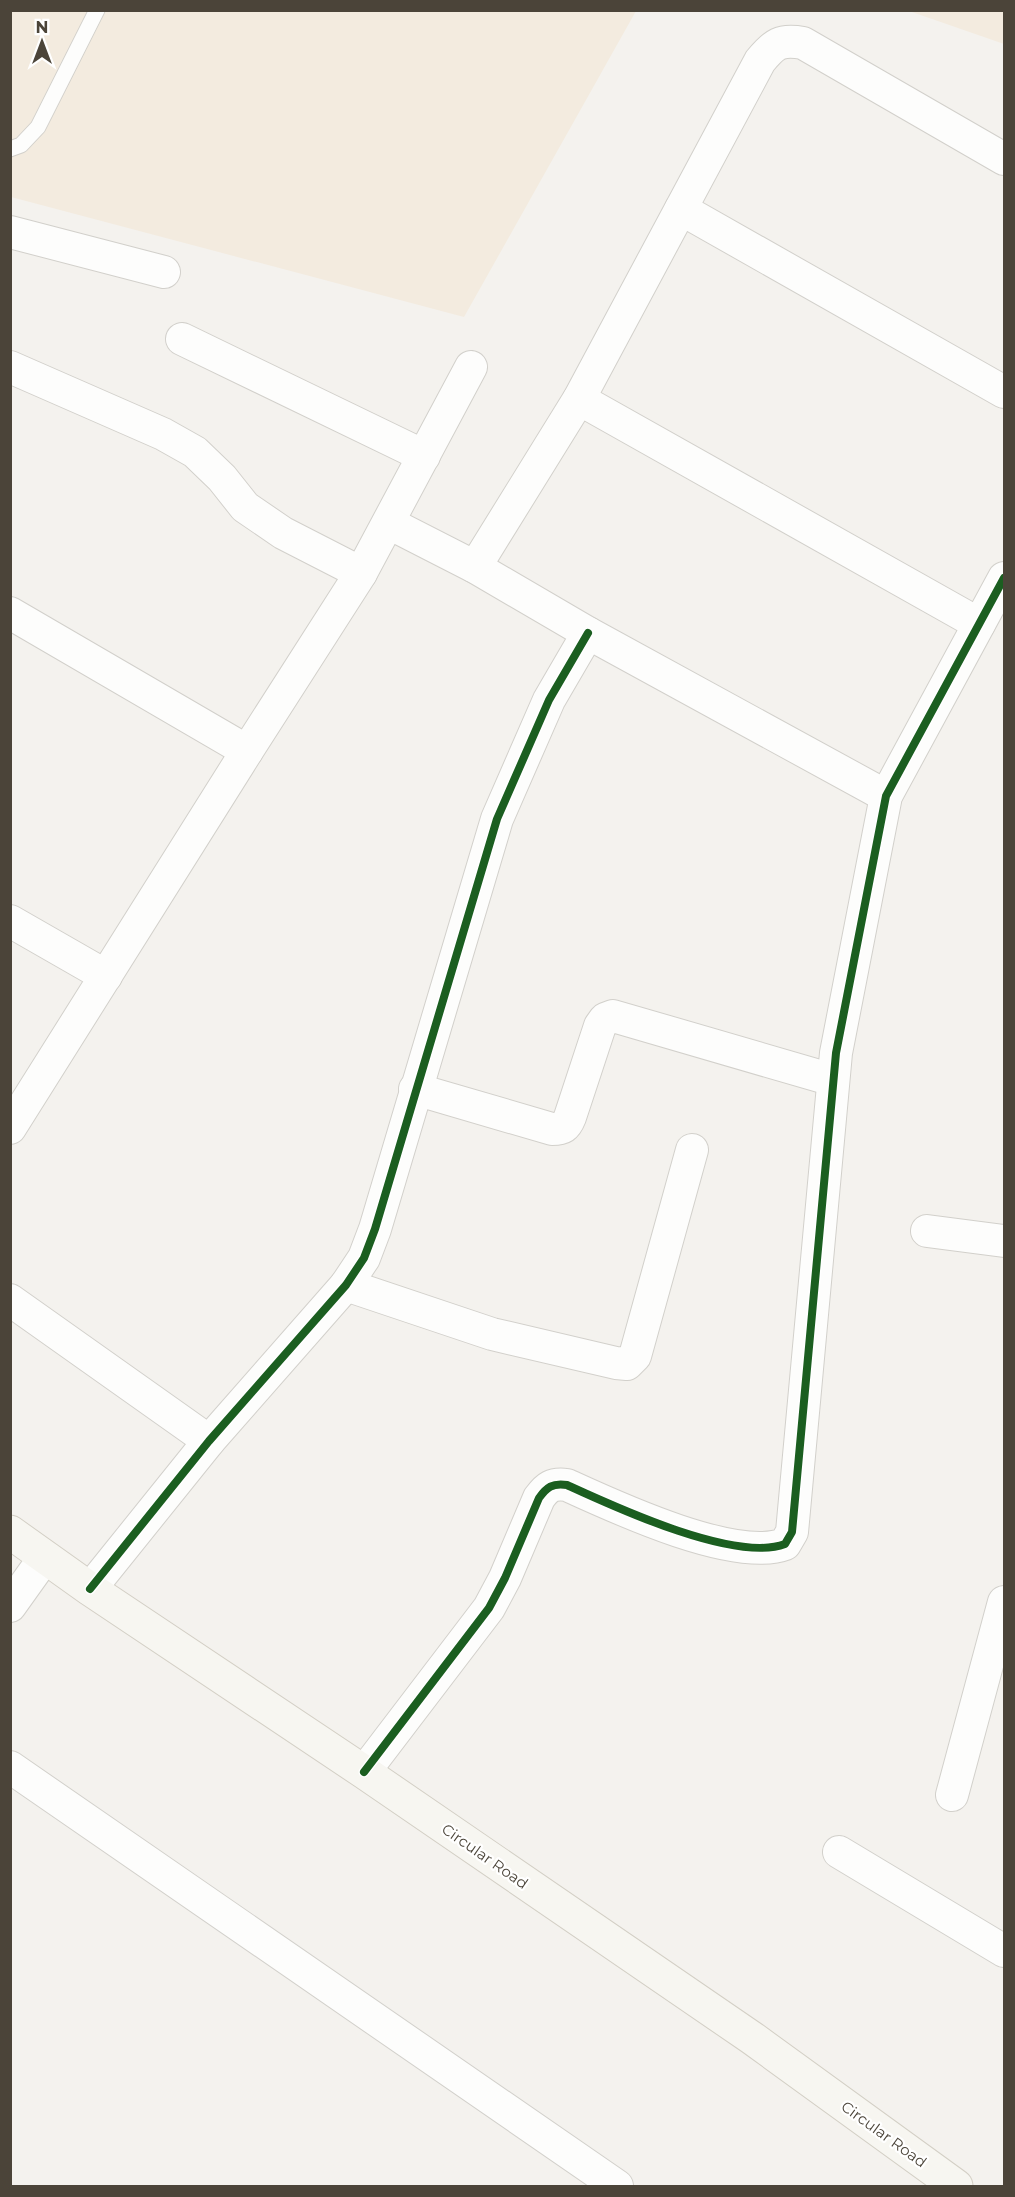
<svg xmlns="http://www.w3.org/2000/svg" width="1015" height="2197" font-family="Montserrat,sans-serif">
<rect width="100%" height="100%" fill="#f4f2ee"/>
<g fill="#f3ebdf">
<path d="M 10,11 L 636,11 L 464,317 L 11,197 Z"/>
<path d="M 909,11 L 1004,11 L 1004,44 Z"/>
</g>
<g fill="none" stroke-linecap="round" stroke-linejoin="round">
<defs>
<path id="lane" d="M 10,149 L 21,145 L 38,127 L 97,10"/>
<g id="street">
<path d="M 681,209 L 1004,392"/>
<path d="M 10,232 L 164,272"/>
<path d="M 182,339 L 424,456"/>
<path d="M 10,367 L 163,434 L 195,452 L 222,478 L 245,507 L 283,533 L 361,573"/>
<path d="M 579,399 L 979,624"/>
<path d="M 389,523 L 475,567 L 588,633 L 886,796"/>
<path d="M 475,567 L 579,399 L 760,61 C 774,44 780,39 803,43 L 1004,159"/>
<path d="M 10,613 L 247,751"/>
<path d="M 10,921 L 106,976"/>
<path d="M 415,1089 L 552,1129 C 563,1129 566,1127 570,1117 L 600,1026 L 605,1019 L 613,1016 L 833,1080"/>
<path d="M 10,1128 L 247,751 L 361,573 L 471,367"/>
<path d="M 927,1231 L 1004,1241"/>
<path d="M 346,1285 L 492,1334 L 616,1363 L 627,1364 L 635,1356 L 692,1150"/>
<path d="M 10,1300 L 209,1441"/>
<path d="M 90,1589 L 209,1441 L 346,1285 L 364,1258 L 375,1229 L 497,819 L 549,700 L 588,633"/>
<path d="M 10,1606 L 45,1557"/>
<path d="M 10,1767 L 617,2186"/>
<path d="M 364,1772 L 489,1608 L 505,1578 L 539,1498 C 547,1487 552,1483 567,1485 C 615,1507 735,1563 785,1544 L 792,1532 L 836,1053 L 886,796 L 1004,578"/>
<path d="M 952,1795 L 1004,1602"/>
<path d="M 839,1852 L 1004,1951"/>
</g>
<path id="secondary" d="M 10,1532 L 90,1589 L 364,1772 L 752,2038 L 956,2186"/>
</defs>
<use href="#lane" stroke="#d2d0cb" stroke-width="17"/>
<use href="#street" stroke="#d2d0cb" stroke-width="34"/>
<use href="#secondary" stroke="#d3cfc5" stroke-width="35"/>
<use href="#lane" stroke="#fdfdfc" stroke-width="15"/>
<use href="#street" stroke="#fdfdfc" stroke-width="32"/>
<use href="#secondary" stroke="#f7f6f1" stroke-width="33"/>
<defs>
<g id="cycleway">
<path d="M 90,1589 L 209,1441 L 346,1285 L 364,1258 L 375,1229 L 497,819 L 549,700 L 588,633"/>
<path d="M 364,1772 L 489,1608 L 505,1578 L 539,1498 C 547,1487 552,1483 567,1485 C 615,1507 735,1563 785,1544 L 792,1532 L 836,1053 L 886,796 L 1004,578"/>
</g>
</defs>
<use href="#cycleway" stroke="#fff" stroke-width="11"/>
<use href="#cycleway" stroke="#1b5e20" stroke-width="8"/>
</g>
<g text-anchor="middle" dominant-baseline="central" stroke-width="4.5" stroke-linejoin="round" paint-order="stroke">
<g font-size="15" fill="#4b4439" stroke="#fff">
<text transform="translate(485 1856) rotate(35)">Circular Road</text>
<text transform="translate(884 2134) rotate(36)">Circular Road</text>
</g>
</g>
<rect width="1015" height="2197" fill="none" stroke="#4b4439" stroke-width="24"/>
<g transform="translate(42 42)" stroke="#ffffff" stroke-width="4.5" paint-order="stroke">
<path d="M0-4.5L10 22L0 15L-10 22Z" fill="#4b4439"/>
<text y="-9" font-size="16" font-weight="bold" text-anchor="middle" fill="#4b4439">N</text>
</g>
</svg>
